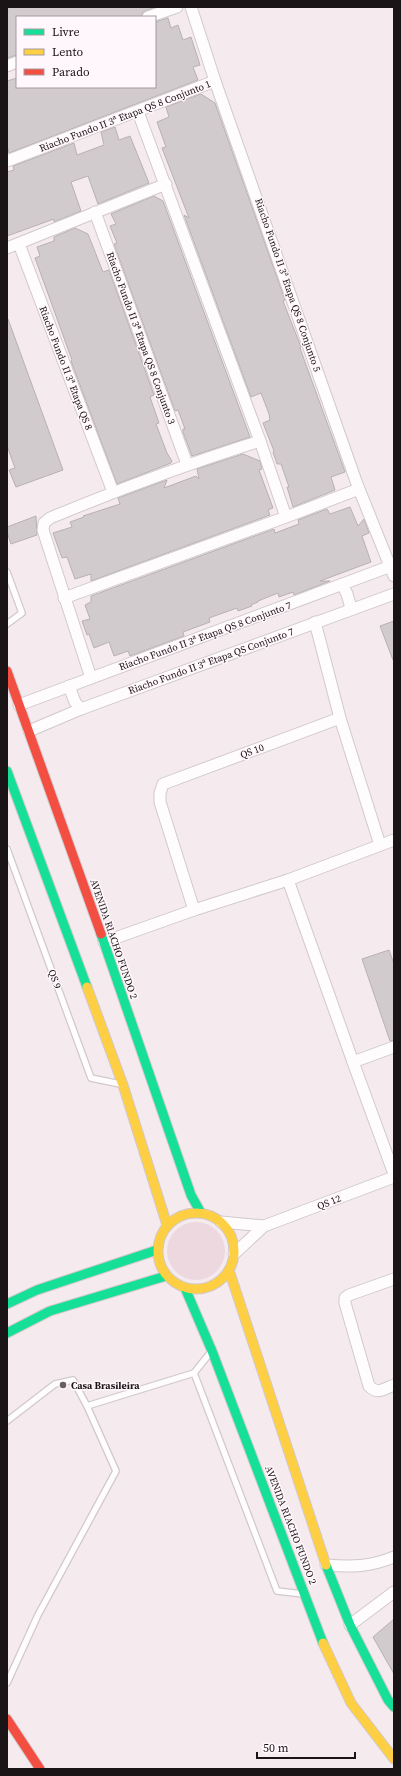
<svg xmlns="http://www.w3.org/2000/svg" width="401" height="1776" font-family="'Source Serif 4',serif">
<rect width="100%" height="100%" fill="#f5ebef"/>
<circle fill="#edd8e0" cx="196" cy="1251" r="29"/>
<g fill="#d2cbcd" stroke="#b8b1b4">
<path d="M 7,7 L 156,7 L 143,12 L 141,17 L 17,17 L 17,55 L 7,58 Z"/>
<path d="M 168,18 L 171,28 L 178,25 L 183,40 L 191,37 L 200,65 L 193,67 L 198,80 L 9,153 L 7,145 L 7,81 L 17,78 L 17,87 L 155,87 L 155,22 Z"/>
<path d="M 201,94 L 215,103 L 285,300 L 283,301 L 301,347 L 300,348 L 305,362 L 345,472 L 331,477 L 335,490 L 293,507 L 287,487 L 289,487 L 281,464 L 277,464 L 273,452 L 274,451 L 263,423 L 270,420 L 269,414 L 261,393 L 251,397 L 184,215 L 189,218 L 162,148 L 166,147 L 157,122 L 169,117 L 166,107 Z"/>
<path d="M 115,127 L 119,140 L 130,136 L 149,183 L 98,204 L 88,176 L 71,182 L 81,211 L 54,222 L 54,219 L 7,236 L 7,172 L 14,170 L 13,166 L 74,143 L 77,155 L 104,145 L 101,132 Z"/>
<path d="M 154,196 L 163,201 L 250,437 L 192,456 L 183,432 L 183,429 L 185,429 L 178,410 L 175,411 L 114,244 L 117,243 L 110,226 L 116,224 L 111,214 Z"/>
<path d="M 75,228 L 88,234 L 103,272 L 109,270 L 154,395 L 150,397 L 159,423 L 156,424 L 167,453 L 172,461 L 171,463 L 117,484 L 71,361 L 72,360 L 35,258 L 40,256 L 37,247 L 54,241 L 54,237 Z"/>
<path d="M 7,319 L 8,319 L 63,470 L 16,487 L 9,470 L 15,468 L 7,446 Z"/>
<path d="M 243,454 L 260,461 L 262,469 L 259,470 L 273,508 L 268,510 L 270,515 L 91,581 L 91,574 L 75,579 L 67,557 L 62,558 L 53,533 L 72,527 L 70,522 L 84,517 L 83,516 L 120,504 L 118,498 L 167,480 L 164,488 L 196,476 L 199,479 L 197,469 Z"/>
<path d="M 350,507 L 358,526 L 364,519 L 369,533 L 362,536 L 371,562 L 320,581 L 330,581 L 294,595 L 293,592 L 279,597 L 278,593 L 258,601 L 258,602 L 251,605 L 252,606 L 238,611 L 237,608 L 209,618 L 210,622 L 183,632 L 184,636 L 130,656 L 128,651 L 114,656 L 109,642 L 94,648 L 89,634 L 87,635 L 82,621 L 90,619 L 85,605 L 91,602 L 91,596 L 274,529 L 275,533 L 299,524 L 298,520 L 327,509 L 330,514 Z"/>
<path d="M 36,516 L 37,535 L 11,544 L 7,532 L 7,527 Z"/>
<path d="M 394,621 L 394,660 L 393,660 L 380,626 Z"/>
<path d="M 389,950 L 394,964 L 394,1040 L 390,1041 L 362,959 Z"/>
<path d="M 394,1619 L 394,1674 L 373,1637 Z"/>
</g>
<g fill="none" stroke-linecap="round" stroke-linejoin="round">
<defs>
<g id="lane">
<path d="M 7,572 L 22,613 L 7,624"/>
<path d="M 7,849 L 91,1078 L 120,1084"/>
<path d="M 210,1353 L 194,1373 L 277,1591 L 303,1594"/>
<path d="M 87,1406 L 194,1373"/>
<path d="M 7,1421 L 55,1384 L 73,1380 L 87,1406 L 116,1471 L 38,1615 L 7,1683"/>
</g>
<g id="street">
<path d="M 148,17 L 177,7"/>
<path d="M 7,66 L 17,62"/>
<path d="M 215,81 L 357,484 L 394,576"/>
<path d="M 138,112 L 260,441 L 286,517"/>
<path d="M 7,161 L 215,81 L 191,7"/>
<path d="M 95,212 L 187,464"/>
<path d="M 19,244 L 113,492"/>
<path d="M 7,248 L 166,184"/>
<path d="M 342,584 L 347,594 L 351,608"/>
<path d="M 64,598 L 286,517 L 359,489"/>
<path d="M 315,622 L 340,718 L 380,845"/>
<path d="M 91,678 L 43,530 L 44,523 L 50,518 C 120,489 187,464 260,441"/>
<path d="M 69,686 L 75,702 L 81,709"/>
<path d="M 19,705 L 391,566"/>
<path d="M 29,731 L 81,709 L 394,594"/>
<path d="M 288,880 L 353,1062 L 394,1047"/>
<path d="M 194,910 L 160,802 L 160,793 L 163,784 L 340,718"/>
<path d="M 104,942 L 194,910 L 288,880 L 394,840"/>
<path d="M 353,1062 L 394,1174"/>
<path d="M 221,1222 L 264,1226 L 234,1254"/>
<path d="M 264,1226 L 394,1177"/>
<path d="M 394,1279 L 349,1295 L 345,1298 L 345,1303 L 369,1386 C 378,1395 383,1389 394,1385"/>
<path d="M 326,1565 C 351,1567 370,1567 394,1557"/>
<path d="M 350,1625 L 394,1592"/>
</g>
<g id="fast">
<path d="M 7,771 L 87,987"/>
<path d="M 101,934 L 191,1195 L 201,1213"/>
<path d="M 185,1288 L 212,1351 L 323,1643"/>
<path d="M 7,1304 L 37,1290 L 157,1250"/>
<path d="M 7,1333 L 50,1311 L 166,1276"/>
<path d="M 326,1565 L 350,1625 L 388,1700 L 394,1707"/>
</g>
<g id="slow">
<path d="M 87,987 L 123,1085 L 167,1225"/>
<circle cx="196" cy="1251" r="38"/>
<path d="M 229,1270 L 326,1565"/>
<path d="M 323,1643 L 351,1703 L 394,1759"/>
</g>
<g id="jam">
<path d="M 7,671 L 101,934"/>
<path d="M 7,1719 L 40,1769"/>
</g>
</defs>
<use href="#lane" stroke="#d1c9cc" stroke-width="8"/>
<use href="#street" stroke="#d1c9cc" stroke-width="13"/>
<use href="#fast" stroke="#d1c9cc" stroke-width="11"/>
<use href="#slow" stroke="#d1c9cc" stroke-width="11"/>
<use href="#jam" stroke="#d1c9cc" stroke-width="11"/>
<use href="#lane" stroke="#fefcfd" stroke-width="5.5"/>
<use href="#street" stroke="#fefcfd" stroke-width="11"/>
<use href="#fast" stroke="#16e098" stroke-width="9"/>
<use href="#slow" stroke="#ffcf43" stroke-width="9"/>
<use href="#jam" stroke="#f24e42" stroke-width="9"/>
</g>
<circle fill="#675f62" stroke="#fff7fb" stroke-width="1.5" cx="63" cy="1385" r="4"/>
<g text-anchor="middle" dominant-baseline="central" stroke-width="3" stroke-linejoin="round" paint-order="stroke">
<g font-size="10" fill="#1a1416" stroke="#fff7fb">
<text transform="translate(125 116) rotate(-21)">Riacho Fundo II 3ª Etapa QS 8 Conjunto 1</text>
<text transform="translate(288 285) rotate(71)">Riacho Fundo II 3ª Etapa QS 8 Conjunto 5</text>
<text transform="translate(141 338) rotate(70)">Riacho Fundo II 3ª Etapa QS 8 Conjunto 3</text>
<text transform="translate(66 368) rotate(69)">Riacho Fundo II 3ª Etapa QS 8</text>
<text transform="translate(205 636) rotate(-20)">Riacho Fundo II 3ª Etapa QS 8 Conjunto 7</text>
<text transform="translate(211 661) rotate(-20)">Riacho Fundo II 3ª Etapa QS Conjunto 7</text>
<text transform="translate(252 751) rotate(-20)">QS 10</text>
<text transform="translate(114 939) rotate(71)">AVENIDA RIACHO FUNDO 2</text>
<text transform="translate(55 979) rotate(70)">QS 9</text>
<text transform="translate(329 1202) rotate(-21)">QS 12</text>
<text transform="translate(291 1525) rotate(69)">AVENIDA RIACHO FUNDO 2</text>
</g>
<g font-size="10" font-weight="bold" fill="#1a1416" stroke="#fff7fb" text-anchor="start">
<text x="71" y="1385">Casa Brasileira</text>
</g>
</g>
<rect width="401" height="1776" fill="none" stroke="#1a1416" stroke-width="16"/>
<rect x="16" y="16" width="140" height="72" fill="#fff7fb" stroke="#a39c9f"/>
<rect x="24" y="29" width="20" height="6" fill="#16e098" stroke="#a39c9f"/>
<text x="52" y="36" font-size="12" fill="#1a1416">Livre</text>
<rect x="24" y="49" width="20" height="6" fill="#ffcf43" stroke="#a39c9f"/>
<text x="52" y="56" font-size="12" fill="#1a1416">Lento</text>
<rect x="24" y="69" width="20" height="6" fill="#f24e42" stroke="#a39c9f"/>
<text x="52" y="76" font-size="12" fill="#1a1416">Parado</text>
<path d="M257 1752v6h98v-6" fill="none" stroke="#1a1416" stroke-width="2"/>
<text x="263" y="1752" font-size="12" fill="#1a1416" stroke="#fff7fb" stroke-width="3" paint-order="stroke">50 m</text>
</svg>
